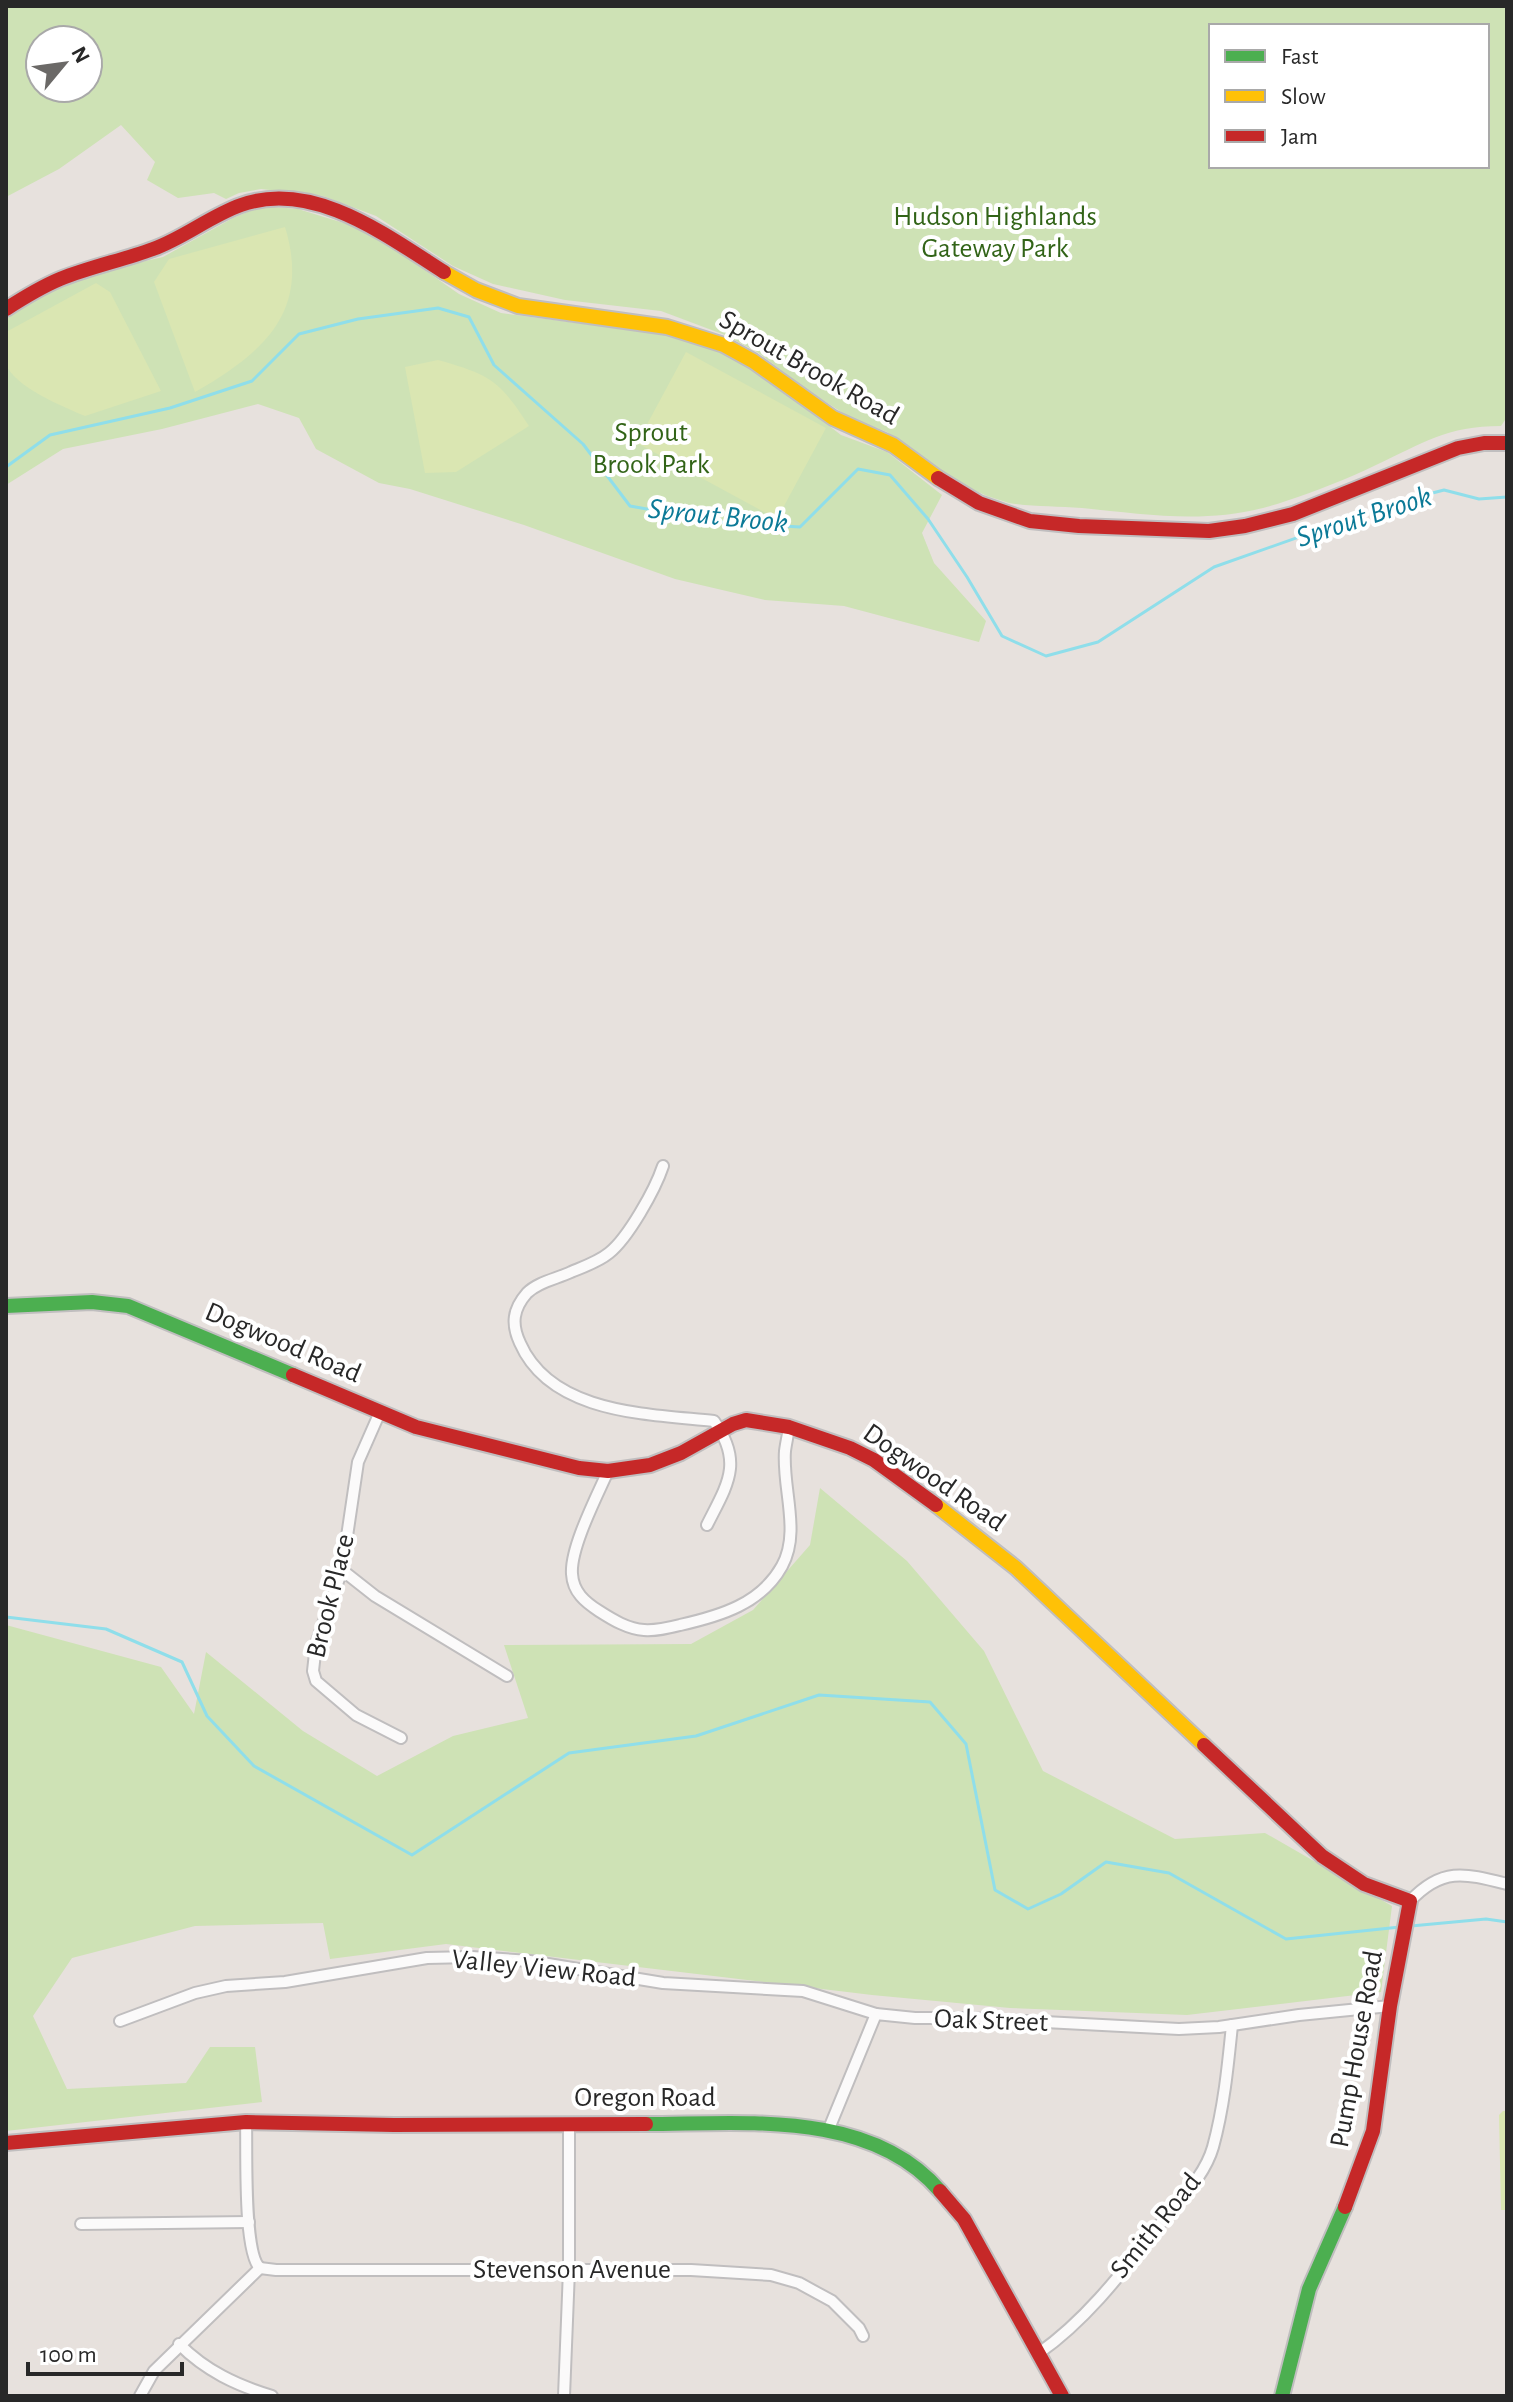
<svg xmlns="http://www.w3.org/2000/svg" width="1513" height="2402" font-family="'Alegreya Sans',sans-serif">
<rect width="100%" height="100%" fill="#e7e1dd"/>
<g fill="#cee2b5" fill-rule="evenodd">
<path d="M 6,6 L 1507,6 L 1507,417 L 1501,426 C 1447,426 1423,443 1376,465 C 1347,479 1316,491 1286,501 C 1214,526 1154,515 1082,508 C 1057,506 1033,507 1009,503 L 987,496 L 952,480 L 887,432 L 849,417 L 809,391 L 757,352 L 725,335 L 661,311 L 565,300 L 493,284 L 453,266 L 376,216 L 323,196 L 261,189 L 239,193 L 226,199 L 214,193 L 178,198 L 147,180 L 155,162 L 121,125 L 59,169 L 6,197 ZM 1211,26 L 1487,26 L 1487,166 L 1211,166 ZM 40,40 L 88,40 L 88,88 L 40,88 Z"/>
<path d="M 262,206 L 298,209 L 347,224 L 390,246 L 459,294 L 501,313 L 683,337 L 746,362 L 841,435 L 887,452 L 942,495 L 922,533 L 934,563 L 986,621 L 979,642 L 844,606 L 765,600 L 675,579 L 524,525 L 410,489 L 379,483 L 316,449 L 299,418 L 258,404 L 162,429 L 63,449 L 6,485 L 6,319 L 57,287 L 102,271 L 163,257 L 233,218 Z"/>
<path d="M 820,1488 L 907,1561 L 984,1651 L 1043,1771 L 1175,1839 L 1265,1833 L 1392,1906 L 1381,1992 L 1187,2015 L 1010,2008 L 872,1995 L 446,1944 L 330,1959 L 323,1923 L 195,1926 L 72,1958 L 33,2016 L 67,2089 L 186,2083 L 210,2047 L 255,2047 L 262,2102 L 6,2131 L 6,1625 L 161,1667 L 194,1714 L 206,1652 L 303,1731 L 377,1776 L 453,1736 L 528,1718 L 504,1645 L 691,1644 L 753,1610 L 810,1545 Z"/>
</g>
<g fill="#dae6b2">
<path d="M 285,227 C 311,312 263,353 195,392 L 154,282 L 169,259 Z"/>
<path d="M 96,283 L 110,292 L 161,391 L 85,416 C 64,407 14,387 6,364 C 4,355 6,341 6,332 Z"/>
<path d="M 686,352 L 826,428 L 777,519 L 637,443 Z"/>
<path d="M 438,360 C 491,375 499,380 529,426 L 456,472 L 425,473 L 405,367 Z"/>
<path d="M 1503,2111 L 1507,2111 L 1507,2210 L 1501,2210 L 1499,2115 Z"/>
</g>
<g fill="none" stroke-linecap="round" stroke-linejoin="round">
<g stroke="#8fdeea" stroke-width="3">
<path d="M 6,467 L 50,435 L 170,408 L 252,381 L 299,334 L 358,319 L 438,308 L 469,317 L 494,365 L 583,444 L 630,506 L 719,522 L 800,527 L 858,469 L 890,475 L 928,519 L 967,577 L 1002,636 L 1046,656 L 1098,642 L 1214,567 L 1398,502 L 1444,490 L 1479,499 L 1507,497"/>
<path d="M 6,1617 L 106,1629 L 182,1662 L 207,1716 L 254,1766 L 412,1855 L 569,1753 L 696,1736 L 819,1695 L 930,1702 L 966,1744 L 995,1890 L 1028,1909 L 1061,1894 L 1106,1862 L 1169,1873 L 1286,1939 L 1400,1927"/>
<path d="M 1411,1926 L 1486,1919 L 1507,1922"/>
</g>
<defs>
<g id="street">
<path d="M 663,1166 C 655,1190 628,1238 609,1253 C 598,1262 583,1267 571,1272 C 556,1279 538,1282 527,1293 C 513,1309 511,1324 520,1343 C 551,1414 648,1414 714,1421 C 744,1463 727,1485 707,1525"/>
<path d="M 380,1412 L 358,1462 L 342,1570 L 316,1644 L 313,1671 L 316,1681 L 356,1715 L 401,1738"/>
<path d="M 608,1471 C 597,1496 570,1548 572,1574 C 573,1592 585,1602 599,1611 C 613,1620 628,1629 644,1630 C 656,1631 668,1628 680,1625 C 720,1616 761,1604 782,1566 C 801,1532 782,1488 785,1451 C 786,1443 788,1435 789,1427"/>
<path d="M 342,1570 L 375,1596 L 507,1676"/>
<path d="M 1410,1901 C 1442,1867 1464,1873 1507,1884"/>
<path d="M 120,2021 L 195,1993 L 226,1986 L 285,1982 L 427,1958 L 472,1957 L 530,1961 L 663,1983 L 803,1991 L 876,2014"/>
<path d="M 246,2122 C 247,2149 243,2253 260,2268"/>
<path d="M 828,2131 L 876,2014 L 915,2018 L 966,2018 L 1179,2029 L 1219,2027 L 1299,2015 L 1390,2006"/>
<path d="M 81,2224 L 249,2222"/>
<path d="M 260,2268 L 276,2270 L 691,2270 L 771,2275 L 799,2283 L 832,2301 L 859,2328 L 863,2336"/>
<path d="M 179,2344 C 206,2371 236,2385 272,2396"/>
<path d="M 1039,2353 C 1089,2318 1127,2266 1165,2218 C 1183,2196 1205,2175 1213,2147 C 1224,2107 1228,2065 1232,2025"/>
<path d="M 140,2396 L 154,2371 L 260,2268"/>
<path d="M 564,2396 L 569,2270 L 569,2123"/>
</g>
<g id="fast">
<path d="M 6,1306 L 92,1302 L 128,1306 L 293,1375"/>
<path d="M 646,2124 C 743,2124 870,2109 940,2191"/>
<path d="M 1282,2396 L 1309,2289 L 1345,2207"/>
</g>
<g id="slow">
<path d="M 444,272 L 476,290 L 518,306 L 667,327 L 724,345 L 753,361 L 833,418 L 893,445 L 938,478"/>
<path d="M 936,1505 L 1016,1568 L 1204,1745"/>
</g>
<g id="jam">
<path d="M 6,309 C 23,298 41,287 60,279 C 90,267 123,260 153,249 C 184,238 210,216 241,205 C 313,179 387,236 444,272"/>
<path d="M 938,478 L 979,503 L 1030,521 L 1079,526 L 1209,531 L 1245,526 L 1293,514 L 1458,448 L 1484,443 L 1507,443"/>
<path d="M 293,1375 L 416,1427 L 579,1468 L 608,1471 L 650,1465 L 681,1453 L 733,1424 L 746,1420 L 789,1427 L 850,1448 L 874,1460 L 936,1505"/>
<path d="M 1204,1745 L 1322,1856 L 1364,1884 L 1410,1901 L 1390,2006 L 1373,2131 L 1345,2207"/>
<path d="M 6,2143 L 246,2122 L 394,2125 L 646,2124"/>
<path d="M 940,2191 L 964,2219 L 1062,2396"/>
</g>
</defs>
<use href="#street" stroke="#c0bebf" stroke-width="14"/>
<use href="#fast" stroke="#c0bebf" stroke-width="18"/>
<use href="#slow" stroke="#c0bebf" stroke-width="18"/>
<use href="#jam" stroke="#c0bebf" stroke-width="18"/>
<use href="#street" stroke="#fbfafa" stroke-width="10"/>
<use href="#fast" stroke="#4caf50" stroke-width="14"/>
<use href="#slow" stroke="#ffc107" stroke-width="14"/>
<use href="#jam" stroke="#c62828" stroke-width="14"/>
</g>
<g text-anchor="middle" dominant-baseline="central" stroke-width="8" stroke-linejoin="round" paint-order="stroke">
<g font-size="28" fill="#326418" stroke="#fff">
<text x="995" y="217">Hudson Highlands<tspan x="995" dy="32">Gateway Park</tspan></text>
<text x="651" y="433">Sprout<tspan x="651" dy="32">Brook Park</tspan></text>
</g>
<g font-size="28" fill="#282828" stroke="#fff">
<text transform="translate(809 368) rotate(30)">Sprout Brook Road</text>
<text transform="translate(283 1343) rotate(23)">Dogwood Road</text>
<text transform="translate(934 1478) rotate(35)">Dogwood Road</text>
<text transform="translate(331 1596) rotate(-76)">Brook Place</text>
<text transform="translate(544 1969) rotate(6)">Valley View Road</text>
<text transform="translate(991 2021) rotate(2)">Oak Street</text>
<text transform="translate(1357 2049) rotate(-80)">Pump House Road</text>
<text x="645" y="2098">Oregon Road</text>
<text transform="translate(1156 2226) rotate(-51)">Smith Road</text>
<text x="572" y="2270">Stevenson Avenue</text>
</g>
<g font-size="30" font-style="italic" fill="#0c7a97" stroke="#fff">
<text transform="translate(718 516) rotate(6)">Sprout Brook</text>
<text transform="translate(1364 517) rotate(-18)">Sprout Brook</text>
</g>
</g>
<rect width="1513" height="2402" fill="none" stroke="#282828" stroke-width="16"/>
<rect x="1209" y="24" width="280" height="144" fill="#ffffff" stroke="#a9a9a9" stroke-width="2"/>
<rect x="1225" y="50" width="40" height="12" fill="#4caf50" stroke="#a9a9a9" stroke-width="2"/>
<text x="1281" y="64" font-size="24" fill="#282828">Fast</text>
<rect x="1225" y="90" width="40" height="12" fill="#ffc107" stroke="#a9a9a9" stroke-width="2"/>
<text x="1281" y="104" font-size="24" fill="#282828">Slow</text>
<rect x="1225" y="130" width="40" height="12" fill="#c62828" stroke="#a9a9a9" stroke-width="2"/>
<text x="1281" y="144" font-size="24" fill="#282828">Jam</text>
<g transform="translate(64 64) rotate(61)"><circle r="38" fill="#ffffff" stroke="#a9a9a9" stroke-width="2"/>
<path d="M0-6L14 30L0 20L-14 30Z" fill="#6b6967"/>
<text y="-12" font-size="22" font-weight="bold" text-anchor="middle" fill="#282828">N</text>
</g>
<path d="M28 2362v12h154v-12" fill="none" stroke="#282828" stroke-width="4"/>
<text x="40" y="2362" font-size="24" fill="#282828" stroke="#ffffff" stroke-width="6" paint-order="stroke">100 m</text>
</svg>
